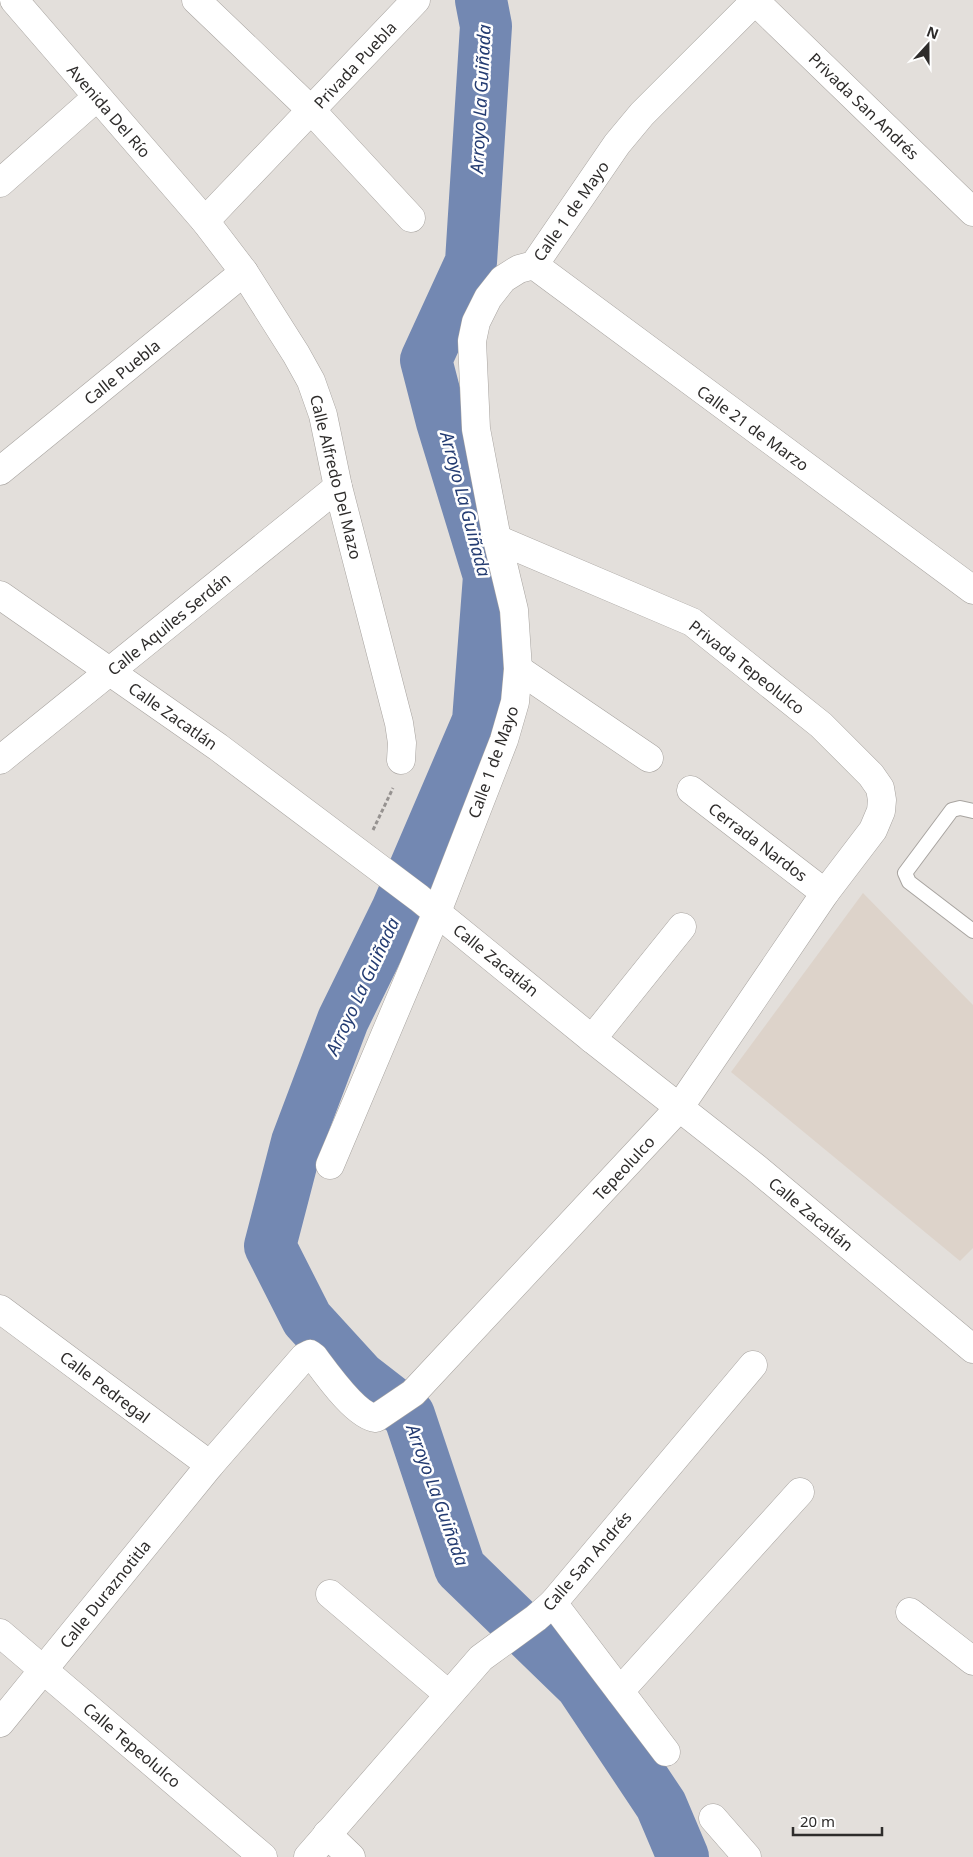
<svg xmlns="http://www.w3.org/2000/svg" width="973" height="1857" font-family="'Noto Sans',sans-serif">
<rect width="100%" height="100%" fill="#e3dfdb"/>
<path fill="#ddd3ca" d="M 863,893 L 973,1005 L 973,1248 L 960,1261 L 731,1072 Z"/>
<g fill="none" stroke-linecap="round" stroke-linejoin="round">
<path stroke="#7388b2" stroke-width="52" d="M 481,0 L 486,26 L 471,262 L 426,360 L 442,422 L 489,576 L 478,721 L 397,910 L 343,1020 L 297,1142 L 270,1246 L 307,1319 L 360,1377 L 409,1415 L 460,1568 L 581,1685 L 661,1805 L 683,1857"/>
<defs>
<path id="service" d="M 973,811 L 960,808 L 952,810 L 905,873 L 909,882 L 973,931"/>
<g id="minor">
<path d="M 14,0 L 205,221 L 244,272 L 296,354 L 311,381 L 323,415 L 338,487 L 399,723 L 402,743 L 401,760"/>
<path d="M 196,0 L 311,110 L 411,218"/>
<path d="M 754,0 L 973,212"/>
<path d="M 0,183 L 97,97"/>
<path d="M 205,221 L 416,0"/>
<path d="M 534,265 L 973,590"/>
<path d="M 0,471 L 244,272"/>
<path d="M 0,595 L 218,747 L 419,898 L 592,1039 L 755,1167 L 973,1349"/>
<path d="M 518,669 L 649,758"/>
<path d="M 0,760 L 338,487"/>
<path d="M 691,790 L 825,893"/>
<path d="M 592,1039 L 682,927"/>
<path d="M 330,1165 L 437,912 L 504,740 L 515,702 L 518,669 L 514,610 L 497,539 L 476,429 L 472,341 L 476,322 L 488,298 L 503,279 L 519,269 L 534,265 L 617,144 L 642,114 L 755,1"/>
<path d="M 0,1309 L 210,1465"/>
<path d="M 330,1594 L 448,1694"/>
<path d="M 553,1603 L 666,1752"/>
<path d="M 910,1612 L 973,1661"/>
<path d="M 0,1633 L 263,1857"/>
<path d="M 620,1691 L 800,1492"/>
<path d="M 0,1723 L 210,1465 L 304,1357 L 310,1354 L 314,1357 C 326,1373 356,1416 376,1418 L 413,1393 L 679,1108 L 825,893 L 873,830 L 881,811 L 882,800 L 880,788 L 871,775 L 821,725 L 692,622 L 497,539"/>
<path d="M 713,1818 L 747,1857"/>
<path d="M 327,1834 L 351,1857"/>
<path d="M 308,1857 L 481,1658 L 536,1618 L 553,1603 L 753,1365"/>
</g>
</defs>
<use href="#service" stroke="#a8a4a0" stroke-width="16"/>
<use href="#minor" stroke="#a8a4a0" stroke-width="29"/>
<path stroke="#969290" stroke-width="3" stroke-dasharray="4 2.5" stroke-linecap="butt" d="M 373,830 L 393,788"/>
<use href="#service" stroke="#fff" stroke-width="14"/>
<use href="#minor" stroke="#fff" stroke-width="28"/>
</g>
<g text-anchor="middle" dominant-baseline="central" stroke-width="5" stroke-linejoin="round" paint-order="stroke">
<g font-size="16" fill="#2e2c2b" stroke="#fff">
<text transform="translate(355 65) rotate(-47)">Privada Puebla</text>
<text transform="translate(864 106) rotate(44)">Privada San Andrés</text>
<text transform="translate(109 111) rotate(49)">Avenida Del Río</text>
<text transform="translate(571 211) rotate(-55)">Calle 1 de Mayo</text>
<text transform="translate(122 372) rotate(-39)">Calle Puebla</text>
<text transform="translate(753 428) rotate(36)">Calle 21 de Marzo</text>
<text transform="translate(336 477) rotate(76)">Calle Alfredo Del Mazo</text>
<text transform="translate(169 624) rotate(-39)">Calle Aquiles Serdán</text>
<text transform="translate(747 667) rotate(38)">Privada Tepeolulco</text>
<text transform="translate(173 716) rotate(35)">Calle Zacatlán</text>
<text transform="translate(493 762) rotate(-70)">Calle 1 de Mayo</text>
<text transform="translate(758 842) rotate(37)">Cerrada Nardos</text>
<text transform="translate(496 960) rotate(39)">Calle Zacatlán</text>
<text transform="translate(624 1168) rotate(-47)">Tepeolulco</text>
<text transform="translate(811 1214) rotate(40)">Calle Zacatlán</text>
<text transform="translate(105 1387) rotate(37)">Calle Pedregal</text>
<text transform="translate(587 1561) rotate(-49)">Calle San Andrés</text>
<text transform="translate(105 1594) rotate(-51)">Calle Duraznotitla</text>
<text transform="translate(132 1745) rotate(40)">Calle Tepeolulco</text>
</g>
<g font-size="18" font-style="italic" fill="#243c72" stroke="#fff">
<text transform="translate(480 99) rotate(-87)">Arroyo La Guiñada</text>
<text transform="translate(466 504) rotate(75)">Arroyo La Guiñada</text>
<text transform="translate(362 986) rotate(-65)">Arroyo La Guiñada</text>
<text transform="translate(438 1495) rotate(70)">Arroyo La Guiñada</text>
</g>
</g>
<g transform="translate(928 45) rotate(21)" stroke="#ffffff" stroke-width="4" paint-order="stroke">
<path d="M0-4L9 19L0 12L-9 19Z" fill="#2e2c2b"/>
<text y="-8" font-size="14" font-weight="bold" text-anchor="middle" fill="#2e2c2b">N</text>
</g>
<path d="M793 1827v8h89v-8" fill="none" stroke="#2e2c2b" stroke-width="2.5"/>
<text x="800" y="1827" font-size="15" fill="#2e2c2b" stroke="#ffffff" stroke-width="4" paint-order="stroke">20 m</text>
</svg>
